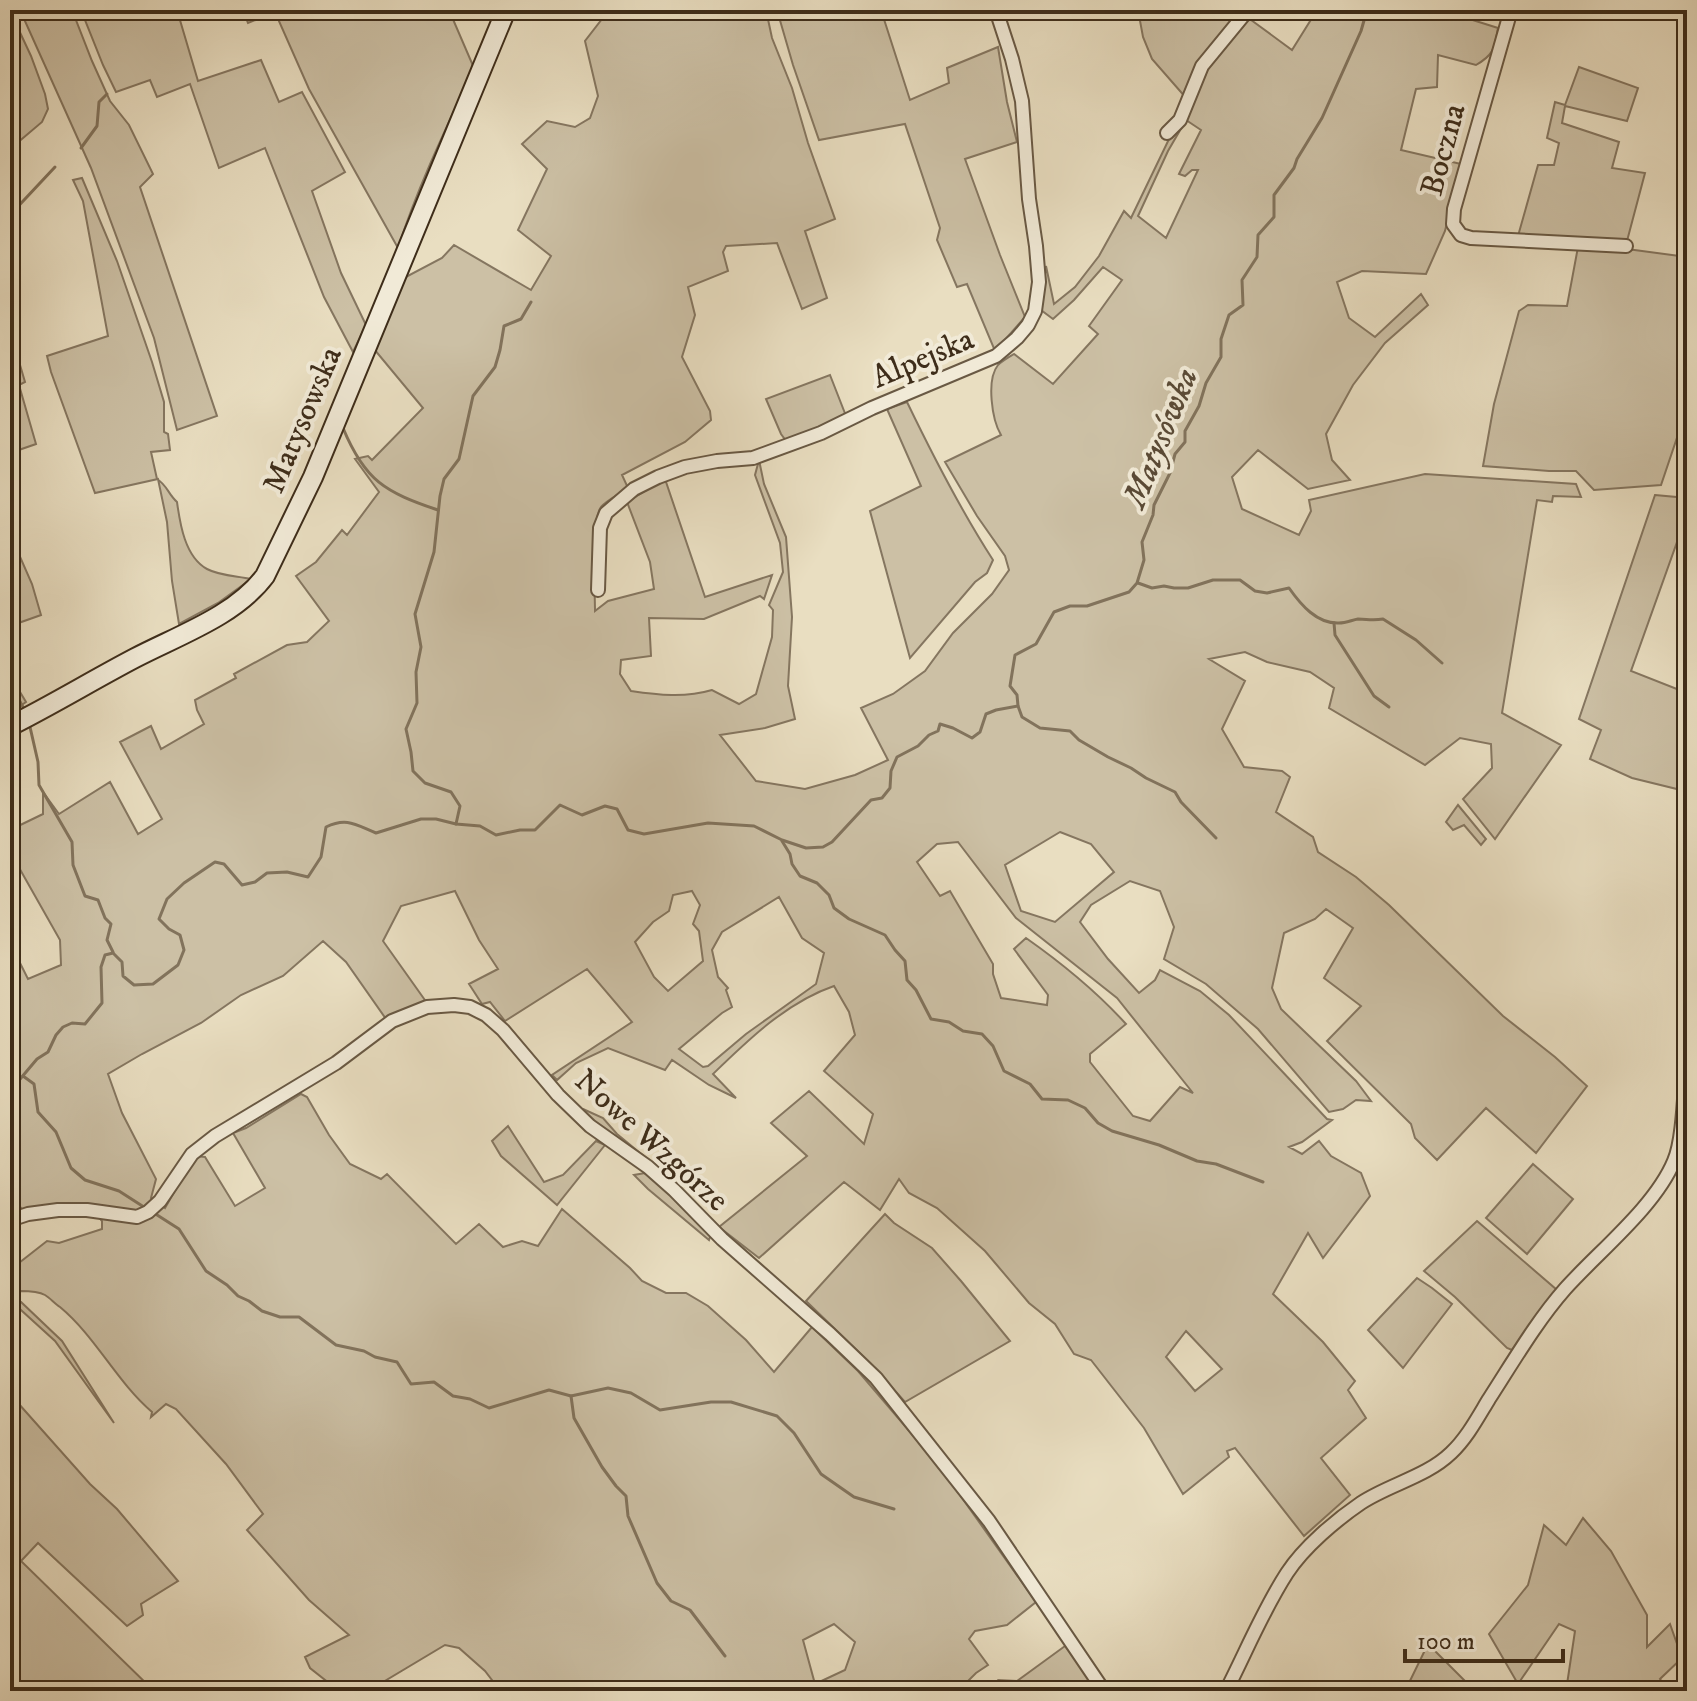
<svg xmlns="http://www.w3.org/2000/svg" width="1697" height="1701" font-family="'IM FELL DW Pica',serif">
<rect width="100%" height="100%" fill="#e9dec1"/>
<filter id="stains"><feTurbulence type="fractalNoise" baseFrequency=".0025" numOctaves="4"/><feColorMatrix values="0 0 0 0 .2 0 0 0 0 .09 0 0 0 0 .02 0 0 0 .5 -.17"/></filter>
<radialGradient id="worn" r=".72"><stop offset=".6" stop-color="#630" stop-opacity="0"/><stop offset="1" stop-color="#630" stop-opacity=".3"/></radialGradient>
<g fill="#ccc0a5" stroke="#857660" stroke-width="2" fill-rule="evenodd">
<path d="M 20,10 L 72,10 L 92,61 L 110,101 L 129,125 L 153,174 L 140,187 L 217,416 L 177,430 L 154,338 L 91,168 Z"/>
<path d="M 81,10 L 177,10 L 198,81 L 261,60 L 279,102 L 302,92 L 345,172 L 312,191 L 341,273 L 366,325 L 353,352 L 324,297 L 265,148 L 219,168 L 190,84 L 157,97 L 150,80 L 116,92 L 103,65 Z"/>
<path d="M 243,10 L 449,10 L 474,68 C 447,126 418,186 398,248 L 309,89 L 275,12 L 248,23 Z"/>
<path d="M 609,10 L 766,10 L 772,38 L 792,88 L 808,143 L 835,219 L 805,231 L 827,298 L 802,309 L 777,243 L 726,246 L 723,252 L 728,271 L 688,287 L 695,315 L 682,357 L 710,411 L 711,420 L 685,442 L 622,475 L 628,488 C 620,494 607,500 601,507 C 591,520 595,592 595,611 L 608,601 L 654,589 L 650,562 L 627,502 L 665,479 L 705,597 L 772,575 L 764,599 L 760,596 L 704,619 L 649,618 L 651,656 L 621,660 L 620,674 L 631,691 C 658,695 685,698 712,690 L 739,704 L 756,694 L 772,637 L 773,610 L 769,605 L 783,572 L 780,543 L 755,475 L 759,460 L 764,484 L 786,537 L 792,617 L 788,686 L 795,719 L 765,728 L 720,735 L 756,781 L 805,789 L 855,775 L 888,760 L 861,708 L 893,694 L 925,671 L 953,633 L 992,594 L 1009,570 L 1005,556 L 977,516 L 945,462 L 1001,435 C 992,420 986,380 998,365 C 1002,361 1009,357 1014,354 L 1053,384 L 1098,334 L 1089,326 L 1122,280 L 1103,267 L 1074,300 L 1053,319 L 1041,310 L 1046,266 L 1054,304 L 1075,287 L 1099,256 L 1124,211 L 1131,218 L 1170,137 L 1198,91 L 1211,62 L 1247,17 L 1292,50 L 1317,10 L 1441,10 L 1498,28 C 1494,48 1495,54 1476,65 L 1438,55 L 1437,87 L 1416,89 L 1401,150 L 1461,164 L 1445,231 L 1426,274 L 1362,271 L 1337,282 L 1349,318 L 1375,337 L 1421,294 L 1428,305 L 1385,343 L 1353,385 L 1326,434 L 1332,460 L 1350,480 L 1308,489 L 1258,450 L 1232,477 L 1242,509 L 1299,535 L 1311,511 L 1309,500 L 1425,474 L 1576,484 L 1581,497 L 1553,496 L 1552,502 L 1537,500 L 1502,713 L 1561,745 L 1495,839 L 1463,799 L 1492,768 L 1491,744 L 1460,738 L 1425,765 L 1329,708 L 1334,688 L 1310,672 L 1267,662 L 1245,652 L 1209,659 L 1245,681 L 1222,729 L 1244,767 L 1282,771 L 1290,777 L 1276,812 L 1313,837 L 1318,852 L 1356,877 L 1389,905 L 1503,1016 L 1555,1057 L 1587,1086 L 1536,1153 L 1486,1108 L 1437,1160 L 1415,1138 L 1411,1124 L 1327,1041 L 1361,1006 L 1324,978 L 1353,928 L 1326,909 L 1315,919 L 1284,933 L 1272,988 L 1281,1009 L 1356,1081 L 1371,1101 L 1356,1100 L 1343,1109 L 1329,1112 L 1258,1029 L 1206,984 L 1164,959 L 1174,927 L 1160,891 L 1130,881 L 1091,905 L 1080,922 L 1108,959 L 1139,993 L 1155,980 L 1160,970 L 1200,991 L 1229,1015 L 1327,1119 L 1332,1120 L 1302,1142 L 1289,1147 L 1302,1154 L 1319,1141 L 1331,1156 L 1361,1173 L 1370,1196 L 1323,1258 L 1308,1233 L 1273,1294 L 1323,1342 L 1355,1381 L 1348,1390 L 1366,1418 L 1321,1458 L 1350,1495 L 1304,1536 L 1235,1448 L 1227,1451 L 1229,1457 L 1183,1494 L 1144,1428 L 1091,1360 L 1074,1354 L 1055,1324 L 1029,1303 L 985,1251 L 937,1208 L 909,1193 L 899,1179 L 880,1210 L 844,1182 L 759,1258 L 719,1227 L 807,1156 L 771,1123 L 809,1091 L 864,1144 L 873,1114 L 824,1071 L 855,1035 L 849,1012 L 834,986 C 787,1002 748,1040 713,1074 L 736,1098 L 709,1085 L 672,1060 L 665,1070 L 608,1048 L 576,1063 L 557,1080 L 552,1075 L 632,1022 L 587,969 L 505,1021 L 490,1002 L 482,1004 L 469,984 L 498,969 L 479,940 L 455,891 L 401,906 L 383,941 L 427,1003 L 386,1019 L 346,962 L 323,941 L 283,976 L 241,995 L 201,1023 L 142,1054 L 108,1074 L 122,1113 L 156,1179 L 151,1198 L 165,1208 L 195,1156 L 205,1157 L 235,1206 L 265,1188 L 233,1133 L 246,1128 L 301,1094 L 307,1097 L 329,1135 L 350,1164 L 381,1179 L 387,1174 L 456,1244 L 479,1224 L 503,1247 L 522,1241 L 538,1246 L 562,1209 L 630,1268 L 642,1281 L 666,1293 L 686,1293 L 708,1306 L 746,1340 L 774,1372 L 812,1327 L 858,1371 L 940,1467 L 1036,1602 L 1007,1625 L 975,1631 L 969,1639 L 988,1665 L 976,1673 L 958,1691 L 494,1691 L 498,1688 L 485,1671 L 459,1648 L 445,1645 L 368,1691 L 339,1691 L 310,1668 L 305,1657 L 349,1635 L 309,1600 L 247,1530 L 263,1514 L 226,1464 L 176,1409 L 166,1404 L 151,1417 L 152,1412 C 116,1381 96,1337 60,1307 C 55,1304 50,1298 45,1295 C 38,1291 28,1291 20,1291 L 20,1301 L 62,1341 L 114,1423 L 55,1341 L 10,1300 L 10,1270 L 47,1241 L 59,1243 L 102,1229 L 102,1221 L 88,1204 L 24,1212 L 10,1193 L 10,943 L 28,979 L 61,965 L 60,940 L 13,857 L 10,850 L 10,830 L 43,814 L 43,792 L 59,814 L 110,782 L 138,834 L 162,819 L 120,742 L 151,726 L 161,749 L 204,724 L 197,710 L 195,700 L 236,678 L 234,674 L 287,645 L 307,642 L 329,621 L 296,576 L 316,562 L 342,530 L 347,535 L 379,492 L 355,459 L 368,456 L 372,460 L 423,408 L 374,349 L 402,279 L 442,258 L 454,245 L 531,290 L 551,256 L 518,230 L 547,169 L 522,144 L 547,121 L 575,127 L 590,118 L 598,96 L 585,41 ZM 1186,120 L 1201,130 L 1179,174 L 1185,176 L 1192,170 L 1198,170 L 1166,238 L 1138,216 L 1168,151 ZM 1060,832 L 1091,844 L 1114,872 L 1055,922 L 1021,911 L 1005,865 ZM 958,842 L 1016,918 L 1117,998 L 1193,1093 L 1180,1087 L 1150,1121 L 1133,1116 L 1090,1062 L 1090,1054 L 1126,1024 C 1096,991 1063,964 1026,938 L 1014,949 L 1048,995 L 1047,1005 L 1001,998 L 993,974 L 993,964 L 950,891 L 940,896 L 917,862 L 937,844 ZM 692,891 L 700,905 L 693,924 L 699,931 L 703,961 L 668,991 L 654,977 L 635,942 L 653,922 L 669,911 L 673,895 ZM 779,897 L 802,938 L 824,953 L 816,984 L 746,1034 L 708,1066 L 703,1067 L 679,1049 L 722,1013 L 732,1007 L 726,990 L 728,988 L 718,977 L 712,950 L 722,932 ZM 1186,1331 L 1222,1369 L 1195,1391 L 1166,1357 ZM 834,1624 L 855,1642 L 845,1670 L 815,1684 L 803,1640 Z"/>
<path d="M 777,10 L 881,10 L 910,100 L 949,83 L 947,68 L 998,47 L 1007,102 L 1017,142 L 965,159 L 1000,255 L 1025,317 L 995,351 L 967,284 L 957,287 L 937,240 L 940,228 L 905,124 L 819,140 L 793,65 Z"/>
<path d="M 1138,10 L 1242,10 L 1187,99 L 1152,59 L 1143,37 Z"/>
<path d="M 10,11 L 31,56 L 45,94 L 48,109 L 42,122 L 10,149 Z"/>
<path d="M 1579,67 L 1638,88 L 1627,121 L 1565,106 L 1562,123 L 1619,142 L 1612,168 L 1645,173 L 1627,241 L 1518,236 L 1538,165 L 1554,165 L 1559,143 L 1547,138 L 1555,102 L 1565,105 Z"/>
<path d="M 82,178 L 117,261 L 152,362 L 164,402 L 164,432 L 168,434 L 170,450 L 151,452 L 157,479 C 167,485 168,494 177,502 C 180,524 185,557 207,569 C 220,576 237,576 251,579 L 218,603 L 179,624 L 172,581 L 167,522 L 158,479 L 95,493 L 51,372 L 47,356 L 108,336 L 83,201 L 73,180 Z"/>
<path d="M 1578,247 L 1627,249 L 1687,257 L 1687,408 L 1661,485 L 1594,490 L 1576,471 L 1549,471 L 1483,466 L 1494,404 L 1519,311 L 1528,305 L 1567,306 Z"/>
<path d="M 10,331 L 25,382 L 19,385 L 36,444 L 10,453 Z"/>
<path d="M 830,375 L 846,416 L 787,442 L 781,434 L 766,399 Z"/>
<path d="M 907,402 C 933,456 960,509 993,560 L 987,573 L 975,582 L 910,658 L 870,511 L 921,486 L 887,409 Z"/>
<path d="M 1655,495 L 1687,498 L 1687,514 L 1631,671 L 1687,693 L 1687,787 L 1685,791 L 1632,778 L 1590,759 L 1601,730 L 1579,719 Z"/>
<path d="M 10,534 L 32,584 L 41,615 L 10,626 Z"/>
<path d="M 10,644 L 15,656 L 17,687 L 26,702 L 10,713 Z"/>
<path d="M 1458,805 L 1486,839 L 1481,845 L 1464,825 L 1453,830 L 1446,822 Z"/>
<path d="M 583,1109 L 603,1118 L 617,1134 L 657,1167 L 595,1125 Z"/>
<path d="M 508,1126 L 544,1182 L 563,1175 L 596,1141 L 605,1145 L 557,1205 L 501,1156 L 492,1141 Z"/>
<path d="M 1533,1164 L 1573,1199 L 1527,1254 L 1486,1218 Z"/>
<path d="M 645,1173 L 668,1189 L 711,1234 L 709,1240 L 648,1189 L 634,1175 Z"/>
<path d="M 885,1214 L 894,1223 L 932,1248 L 961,1281 L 1010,1341 L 905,1402 L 870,1363 L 806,1301 Z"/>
<path d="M 1477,1221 L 1557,1290 L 1512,1350 L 1507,1348 L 1455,1297 L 1424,1271 Z"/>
<path d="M 1417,1278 L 1432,1288 L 1452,1304 L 1403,1368 L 1368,1330 Z"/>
<path d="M 10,1394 L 90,1484 L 117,1509 L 178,1581 L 141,1604 L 143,1615 L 127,1626 L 38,1543 L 21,1561 L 154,1691 L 10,1691 Z"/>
<path d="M 1583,1518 L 1611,1551 L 1647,1615 L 1647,1647 L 1670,1624 L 1682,1658 L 1660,1679 L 1668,1691 L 1566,1691 L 1575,1631 L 1559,1624 L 1518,1684 L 1489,1634 L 1528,1585 L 1544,1525 L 1566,1545 Z"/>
<path d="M 1428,1644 L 1475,1691 L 1405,1691 Z"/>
<path d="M 1065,1646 L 1101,1691 L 1007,1691 L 999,1680 L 1017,1681 Z"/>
</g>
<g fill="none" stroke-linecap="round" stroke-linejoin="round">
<g stroke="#82735c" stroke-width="3">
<path d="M 81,148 L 97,126 L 99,102 L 107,94"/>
<path d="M 10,215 L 55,167"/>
<path d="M 343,428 C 365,481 385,492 438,510"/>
<path d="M 1138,583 L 1152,588 L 1164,586 L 1174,588 L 1188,588 L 1213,580 L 1240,580 L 1255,591 L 1267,593 L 1289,588 C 1301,605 1317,624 1339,623 C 1346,623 1352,620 1358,619 C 1367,619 1372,621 1383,619 L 1416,640 L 1442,663"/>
<path d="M 1334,623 L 1335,635 L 1374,696 L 1389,707"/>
<path d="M 10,652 L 13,660 L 12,687 L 24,709"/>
<path d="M 1018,706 L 1022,717 L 1040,728 L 1070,731 L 1079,740 L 1108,757 L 1131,768 L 1146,778 L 1175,792 L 1181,802 L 1216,838"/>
<path d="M 30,727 L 38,762 L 39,785 L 72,842 L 73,865 L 85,896 L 98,900 L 105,918 L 111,924 L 107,940 L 113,952"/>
<path d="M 456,824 L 460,806 L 451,792 L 425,783 L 413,771 L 411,752 L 406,729 L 417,703 L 416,672 L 421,647 L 415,614 L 434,552 L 440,496 L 444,479 L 459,459 L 473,396 L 495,367 L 500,350 L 504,326 L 521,319 L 531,302"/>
<path d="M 782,841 L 790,854 L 792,864 L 800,876 L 817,883 L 829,895 L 834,908 L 849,919 L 885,935 L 895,950 L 905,961 L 907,980 L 916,990 L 931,1019 L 949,1022 L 963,1031 L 982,1034 L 993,1046 L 1004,1071 L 1030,1084 L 1042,1099 L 1068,1100 L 1085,1108 L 1098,1123 L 1112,1131 L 1159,1145 L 1197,1161 L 1216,1164 L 1263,1182"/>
<path d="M 23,1076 L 34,1084 L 38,1112 L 56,1132 L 71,1168 L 85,1180 L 119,1191 L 147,1209"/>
<path d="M 10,1091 L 37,1059 L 48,1052 L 56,1035 L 63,1027 L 72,1023 L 85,1024 L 102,1003 L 101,967 L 105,955 L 113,953 L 122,962 L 123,976 L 134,985 L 153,984 L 178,965 L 184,950 L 180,935 L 169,929 L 159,919 L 167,899 L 184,883 L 215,862 L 224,864 L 242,885 L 255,882 L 267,873 L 287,872 L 308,877 L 321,857 L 326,827 C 347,817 356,825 376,833 L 421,819 L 436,819 L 456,824 L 480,826 L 496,835 L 520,830 L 535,830 L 560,805 L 582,815 L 605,806 L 617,809 L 628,830 L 644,834 L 708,823 L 754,826 L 782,840 L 806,848 L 823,847 L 832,842 L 871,800 L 882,798 L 890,788 L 891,771 L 897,757 L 918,746 L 929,735 L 938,731 L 940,724 L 953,728 L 972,738 L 980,732 L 986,714 L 996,710 L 1018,706 L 1017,695 L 1010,686 L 1015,655 L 1036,644 L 1054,612 L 1070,606 L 1087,606 L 1129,592 L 1137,583 L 1144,560 L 1142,542 L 1153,515 L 1154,505 L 1170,473 L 1175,454 L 1185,442 L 1185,431 L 1199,406 L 1206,383 L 1221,357 L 1221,339 L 1229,315 L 1243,305 L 1242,280 L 1257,257 L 1258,235 L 1274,217 L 1274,195 L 1294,168 L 1297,159 L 1322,118 L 1361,31 L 1367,10"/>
<path d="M 154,1213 L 179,1229 L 206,1271 L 227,1285 L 238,1296 L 249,1301 L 262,1311 L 280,1317 L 299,1317 L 336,1345 L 364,1351 L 375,1357 L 397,1362 L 411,1384 L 434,1382 L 453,1396 L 470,1399 L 489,1408 L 549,1390 L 571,1396 L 608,1388 L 631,1393 L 660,1410 L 711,1402 L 731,1402 L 777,1416 L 794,1433 L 821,1474 L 854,1497 L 894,1509"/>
<path d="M 571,1396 L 574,1418 L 602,1467 L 616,1486 L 626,1496 L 628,1516 L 657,1583 L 671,1601 L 690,1610 L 725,1656"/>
</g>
<defs>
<g id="street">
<path d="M 1511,10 L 1454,209 L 1453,224 L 1461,235 L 1471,238 L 1626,246"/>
<path d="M 1167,133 L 1180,120 L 1202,66 L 1248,10"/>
<path d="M 598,590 L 600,528 L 606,513 L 634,489 L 658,477 L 685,467 L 717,461 L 753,458 L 821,433 L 872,408 L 996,356 L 1017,338 L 1028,325 L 1035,311 L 1039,282 L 1036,246 L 1029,199 L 1022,101 L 1012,59 L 996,10"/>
<path d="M 10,1220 L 28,1214 L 58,1210 L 87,1210 L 137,1217 L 148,1212 L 160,1201 L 192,1154 L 215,1136 L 336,1063 L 392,1021 L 427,1007 L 454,1005 L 470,1007 L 486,1015 L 503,1030 L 558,1095 L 590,1126 L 648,1167 L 674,1190 L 722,1239 L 830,1334 L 876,1378 L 989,1521 L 1104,1691"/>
<path d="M 1226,1691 C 1246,1652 1263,1610 1287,1573 C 1304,1547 1336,1520 1361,1503 C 1390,1484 1426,1477 1451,1453 C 1467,1438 1478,1417 1489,1399 C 1513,1362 1536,1322 1565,1289 C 1598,1252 1655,1207 1674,1161 C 1684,1139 1684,1085 1687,1059"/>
</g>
<path id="secondary" d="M 10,726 C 52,705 93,680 135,658 C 179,635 235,616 265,576 L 313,477 L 506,10"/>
</defs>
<use href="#street" stroke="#695944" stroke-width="16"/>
<use href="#secondary" stroke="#3e2d1a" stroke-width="22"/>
<use href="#street" stroke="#f1ead7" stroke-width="12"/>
<use href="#secondary" stroke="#f1ead7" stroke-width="18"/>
</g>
<g text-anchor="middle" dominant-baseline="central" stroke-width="8" stroke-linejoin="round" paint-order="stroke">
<g font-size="32" fill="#3e2d1a" stroke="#f1ead7">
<text transform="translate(1444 150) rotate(-75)">Boczna</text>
<text transform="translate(923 359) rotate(-23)">Alpejska</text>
<text transform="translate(303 420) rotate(-67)">Matysowska</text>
<text transform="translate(651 1141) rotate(42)">Nowe Wzgórze</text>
</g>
<g font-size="34" font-style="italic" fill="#5a4a36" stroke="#f1ead7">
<text transform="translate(1161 438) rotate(-68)">Matysówka</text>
</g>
</g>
<rect width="1697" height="1701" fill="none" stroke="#e9dec1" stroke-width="40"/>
<rect x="12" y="12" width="1673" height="1677" fill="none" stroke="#3e2d1a" stroke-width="4"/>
<rect x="20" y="20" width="1657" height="1661" fill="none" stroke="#3e2d1a" stroke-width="2"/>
<path d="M1405 1649v12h158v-12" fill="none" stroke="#3e2d1a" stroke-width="4"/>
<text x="1417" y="1649" font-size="24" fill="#3e2d1a" stroke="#f1ead7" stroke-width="6" paint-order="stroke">100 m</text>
<rect width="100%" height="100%" filter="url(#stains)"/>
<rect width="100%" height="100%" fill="url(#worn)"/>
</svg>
